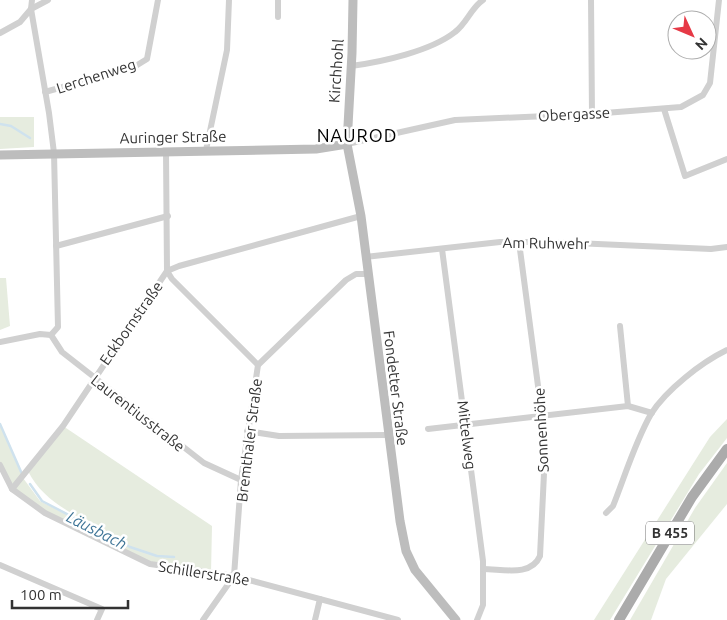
<svg xmlns="http://www.w3.org/2000/svg" width="727" height="620" font-family="Ubuntu,sans-serif">
<rect width="100%" height="100%" fill="#fff"/>
<g fill="#e6ecdf">
<path d="M 0,117 L 34,117 L 34,147 L 0,149 Z"/>
<path d="M 0,278 L 6,278 L 10,326 L 0,330 Z"/>
<path d="M 727,419 L 727,438 L 699,474 L 610,620 L 594,620 L 710,437 Z"/>
<path d="M 0,424 L 23,478 L 40,501 L 120,542 C 89,519 46,508 28,471 L 63,426 L 212,526 L 211,573 L 150,564 L 45,513 L 12,489 L 0,465 Z"/>
<path d="M 727,463 L 727,504 L 666,579 L 651,620 L 630,620 L 695,508 Z"/>
</g>
<g fill="none" stroke-linecap="round" stroke-linejoin="round">
<g stroke="#cfe2ee" stroke-width="2.5">
<path d="M 0,124 L 11,126 L 30,138"/>
<path d="M 0,424 L 22,474"/>
<path d="M 30,484 L 42,501 L 130,547 L 157,556 L 174,557"/>
</g>
<g stroke="#d0d0d0" stroke-width="6">
<path d="M 32,0 L 31,9 L 49,113 L 54,153 L 58,327 L 51,335"/>
<path d="M 591,0 L 592,114"/>
<path d="M 278,17 L 278,0"/>
<path d="M 0,33 L 20,22 L 31,9 L 48,0"/>
<path d="M 351,66 C 382,62 431,51 455,32 C 467,23 471,8 483,0"/>
<path d="M 45,92 L 134,67 L 147,59 L 158,0"/>
<path d="M 664,109 L 685,176 L 727,159"/>
<path d="M 347,144 L 455,120 L 592,114 L 681,107 L 703,95 L 710,83 L 719,0"/>
<path d="M 206,150 L 227,50 L 229,0"/>
<path d="M 166,151 L 167,271 L 172,279 L 258,365"/>
<path d="M 56,246 L 168,216"/>
<path d="M 442,249 L 483,561 L 483,605 L 477,620"/>
<path d="M 365,257 L 500,242 L 552,242 L 711,249 L 727,247"/>
<path d="M 620,326 L 628,406"/>
<path d="M 51,335 L 62,352 L 204,463 L 241,480"/>
<path d="M 0,342 L 40,334 L 51,335"/>
<path d="M 428,429 L 628,406 L 652,413"/>
<path d="M 247,431 L 279,436 L 388,435"/>
<path d="M 0,465 L 12,489 L 45,513 L 150,564 L 234,576 L 398,620"/>
<path d="M 12,489 L 63,426 L 167,271 L 179,266 L 361,216"/>
<path d="M 606,513 L 613,506 C 625,476 635,442 651,414 C 666,390 702,362 727,350"/>
<path d="M 0,565 L 102,609 L 97,620"/>
<path d="M 483,569 C 503,569 531,577 540,556 L 545,453 L 542,416 L 519,242"/>
<path d="M 203,620 L 234,576 L 241,480 L 258,365 L 346,280 L 356,274 L 367,274"/>
<path d="M 315,620 L 320,599"/>
</g>
<g stroke="#bdbdbd" stroke-width="9">
<path d="M 353,0 L 352,53 L 347,144 L 361,216 L 400,521 L 406,551 L 415,570 L 456,620"/>
<path d="M 0,155 L 316,149 L 347,144"/>
</g>
<path stroke="#ababab" stroke-width="10" d="M 619,620 L 692,497 L 727,449"/>
</g>
<g text-anchor="middle" dominant-baseline="central" stroke-width="5" stroke-linejoin="round" paint-order="stroke">
<rect fill="#fff" stroke="#707070" stroke-width="1" x="646" y="521.5" width="48" height="23" rx="4"/>
<g font-size="14" font-weight="bold" fill="#333">
<text x="670" y="533">B 455</text>
</g>
<g font-size="15" fill="#333" stroke="#fff">
<text transform="translate(336 71) rotate(-86)">Kirchhohl</text>
<text transform="translate(96 76) rotate(-18)">Lerchenweg</text>
<text transform="translate(574 114) rotate(-3)">Obergasse</text>
<text transform="translate(173 137) rotate(-1)">Auringer Straße</text>
<text transform="translate(546 243) rotate(1)">Am Ruhwehr</text>
<text transform="translate(131 323) rotate(-55)">Eckbornstraße</text>
<text transform="translate(396 388) rotate(83)">Fondetter Straße</text>
<text transform="translate(138 413) rotate(38)">Laurentiusstraße</text>
<text transform="translate(541 430) rotate(-93)">Sonnenhöhe</text>
<text transform="translate(467 435) rotate(83)">Mittelweg</text>
<text transform="translate(249 440) rotate(-83)">Bremthaler Straße</text>
<text transform="translate(204 573) rotate(9)">Schillerstraße</text>
</g>
<g font-size="16" font-style="italic" fill="#3f7597" stroke="#fff">
<text transform="translate(97 530) rotate(27)">Läusbach</text>
</g>
<g font-size="18" letter-spacing="1" fill="#000" stroke="#fff">
<text x="357" y="135">NAUROD</text>
</g>
</g>
<g transform="translate(692 35) rotate(134)"><circle r="24" fill="#ffffff" stroke="#adadad"/>
<path d="M0-4L9 19L0 12L-9 19Z" fill="#e63946"/>
<text y="-8" font-size="14" font-weight="bold" text-anchor="middle" fill="#333333">N</text>
</g>
<path d="M12 600v8h116v-8" fill="none" stroke="#333333" stroke-width="2.5"/>
<text x="20" y="600" font-size="15" fill="#333333" stroke="#ffffff" stroke-width="4" paint-order="stroke">100 m</text>
</svg>
